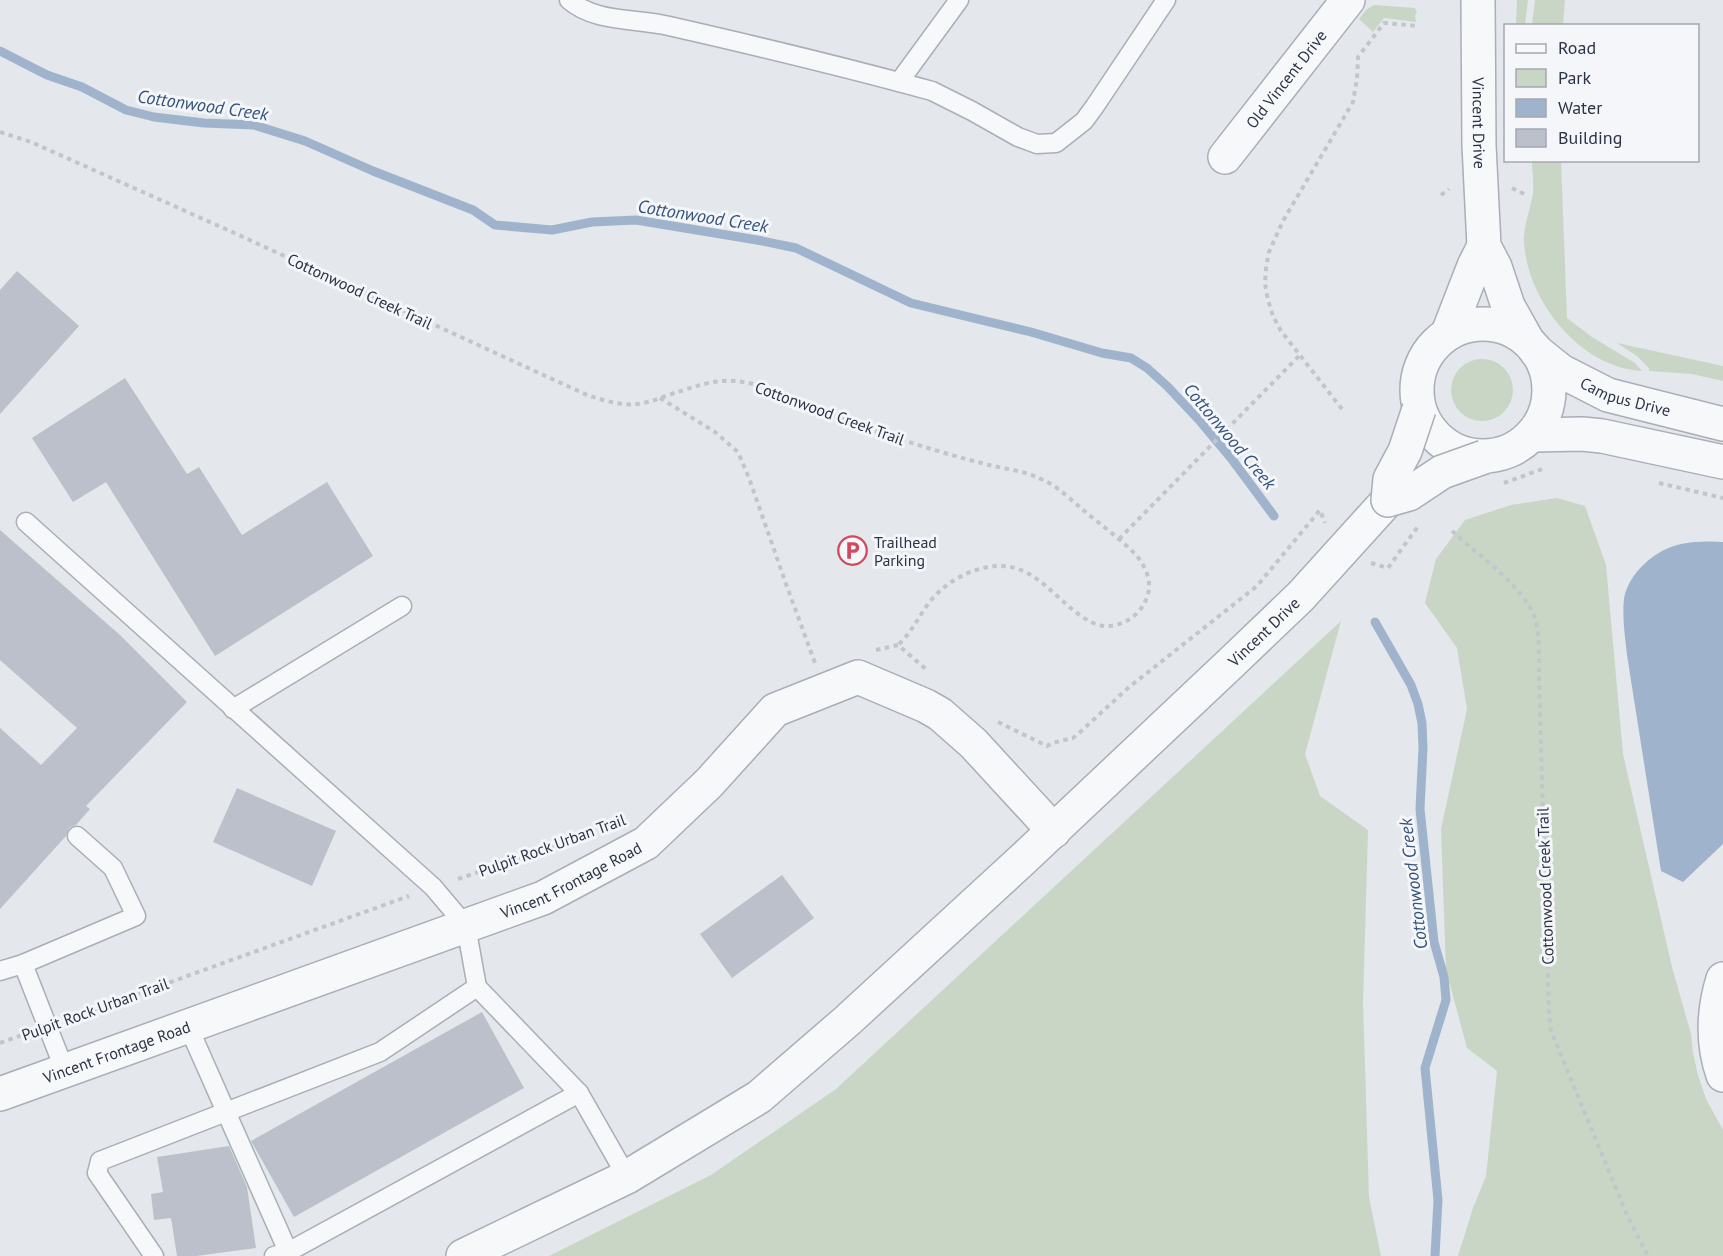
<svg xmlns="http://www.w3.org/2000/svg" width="1723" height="1256" font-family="'PT Sans',sans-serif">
<rect width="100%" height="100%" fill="#e4e7ec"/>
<g fill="#c9d6c5">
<path d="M 1517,0 L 1528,0 L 1525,25 L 1516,25 Z"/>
<path d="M 1535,0 L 1565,0 L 1563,25 L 1532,25 Z"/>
<path d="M 1374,5 L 1415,8 L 1417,13 L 1415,15 L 1416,22 L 1384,18 L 1373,32 L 1359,19 L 1366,10 Z"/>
<path d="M 1532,161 L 1561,161 L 1567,318 L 1592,337 L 1635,363 L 1642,371 C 1580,368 1527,300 1524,242 C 1523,226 1531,209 1533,193 C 1534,182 1532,171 1532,161 Z"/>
<path d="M 1617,343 L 1723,366 L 1723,381 L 1692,374 L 1649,371 L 1649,368 L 1637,356 Z"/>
<circle cx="1482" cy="390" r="31"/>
<path d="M 1557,498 L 1585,506 L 1606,565 L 1623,754 L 1672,967 L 1691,1034 L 1693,1053 L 1698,1075 L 1706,1099 L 1723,1130 L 1723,1256 L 1458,1256 L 1473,1208 L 1486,1176 L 1497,1071 L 1467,1048 L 1446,970 L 1441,829 L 1467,709 L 1457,648 L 1425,603 L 1436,559 L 1465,520 L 1511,505 Z"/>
<path d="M 1341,621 L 1305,754 L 1320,796 L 1368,830 L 1363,1002 L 1369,1197 L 1381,1256 L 549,1256 L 711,1175 L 836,1089 Z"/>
</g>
<path fill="#9fb4cc" d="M 1723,542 L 1723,844 L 1683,882 L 1661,871 L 1627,655 C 1625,636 1622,618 1624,599 C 1628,573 1656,549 1681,544 C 1693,541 1711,541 1723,542 Z"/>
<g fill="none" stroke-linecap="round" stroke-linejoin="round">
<g stroke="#9fb4cc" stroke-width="9">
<path d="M 0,51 L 47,75 L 82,87 L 126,110 L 154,117 L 204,123 L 254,125 L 305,141 L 373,171 L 473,210 L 495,225 L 552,230 L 592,222 L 636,220 L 757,240 L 796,248 L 911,303 L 1031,332 L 1102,353 L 1131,358 L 1147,368 L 1167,386 L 1200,421 L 1231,458 L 1274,516"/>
<path d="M 1375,622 L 1411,685 L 1418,704 L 1422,723 L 1423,748 L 1420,809 L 1434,942 L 1444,977 L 1446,1000 L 1425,1068 L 1438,1200 L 1435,1256"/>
</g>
</g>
<g fill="#bbc0ca">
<path d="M 17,271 L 79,326 L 0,414 L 0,290 Z"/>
<path d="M 125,378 L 187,474 L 199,467 L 242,535 L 327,482 L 373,556 L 215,656 L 106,482 L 73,502 L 32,438 Z"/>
<path d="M 0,530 L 120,635 L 187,702 L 86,806 L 90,809 L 76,825 L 69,828 L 66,836 L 0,909 L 0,728 L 41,765 L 77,728 L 0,660 Z"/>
<path d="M 237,788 L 336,831 L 312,886 L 213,842 Z"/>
<path d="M 782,875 L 814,918 L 732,978 L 700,934 Z"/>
<path d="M 482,1012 L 524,1088 L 294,1217 L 251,1141 Z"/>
<path d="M 229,1146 L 247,1187 L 256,1248 L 196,1256 L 177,1256 L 171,1218 L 154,1220 L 151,1194 L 163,1192 L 157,1157 Z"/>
</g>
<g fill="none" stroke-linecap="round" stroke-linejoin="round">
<defs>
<g id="service">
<path d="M 569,0 C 595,23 637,18 669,26 C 757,46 845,67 932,91 L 972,111 L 1018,137 L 1037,144 L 1056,143 L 1084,121 L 1095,106 L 1166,0"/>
<path d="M 899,82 L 959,0"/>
<path d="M 26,522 L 433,887 L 466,926 L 477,987 L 579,1093 L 627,1177"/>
<path d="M 233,709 L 402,606"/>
<path d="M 0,971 L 23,964"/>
<path d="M 188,1026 L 290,1256"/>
<path d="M 65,1071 L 23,964 L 136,916 L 113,868 L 77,836"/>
<path d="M 154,1256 L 97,1173 L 100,1161 L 380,1052 L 477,987"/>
<path d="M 274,1256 L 288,1252 L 579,1093"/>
</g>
<g id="minor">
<path id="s1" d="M 1225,157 L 1348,0"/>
<path d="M 1723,979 C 1713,1011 1712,1043 1723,1075"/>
<path id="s2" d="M 0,1094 L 543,898 L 646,843 L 709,783 L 775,710 L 858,677 L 926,706 L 940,714 L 973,743 L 1054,831"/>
</g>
<g id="tertiary">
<path id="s3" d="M 1478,0 L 1479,145 L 1484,246 L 1495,267 L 1508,306 L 1527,340"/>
<circle cx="1483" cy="390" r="66"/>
<path d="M 1448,333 L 1474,266 L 1484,246"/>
<path id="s4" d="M 1536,351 L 1561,371 L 1608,395 L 1723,424"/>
<path d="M 1532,435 L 1582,434 L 1602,436 L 1723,462"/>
<path id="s5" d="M 463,1256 L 627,1177 L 759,1097 L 848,1020 L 1021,861 L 1231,663 L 1301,596 L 1388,500"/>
</g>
</defs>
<use href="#service" stroke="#a9aeb7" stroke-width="21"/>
<use href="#minor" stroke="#a9aeb7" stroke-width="36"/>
<use href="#tertiary" stroke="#a9aeb7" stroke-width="36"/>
<g stroke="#c2c5cb" stroke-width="4" stroke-dasharray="4.5 4.5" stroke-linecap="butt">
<path d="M 0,132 L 31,142 L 230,231 L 587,395 C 603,400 620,406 637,404 C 647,403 658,399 668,395 C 708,383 720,375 762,386 C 810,406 857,426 906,441 C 933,450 961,458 989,465 C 1006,469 1025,471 1041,479 C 1056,485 1069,498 1081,508 C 1099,524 1120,538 1136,555 C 1144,564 1150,577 1149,588 C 1147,614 1117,634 1093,623 C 1057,606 1036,558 988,567 C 965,571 942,585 928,604 C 918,618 911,633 899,644"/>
<path d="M 1512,188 L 1528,196"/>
<path d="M 1441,195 L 1449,189"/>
<path d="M 660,398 L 715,432 L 738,452 L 749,478 L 786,584 L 815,663"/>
<path d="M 1342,409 L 1281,331 L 1273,316 L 1268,300 L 1265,284 L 1266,268 L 1269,252 L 1283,221 L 1353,102 L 1357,79 L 1358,57 L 1384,23 L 1419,26"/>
<path d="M 1504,483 L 1545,468"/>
<path d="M 1659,483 L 1723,498"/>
<path d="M 1452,531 C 1475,552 1526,589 1535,618 C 1540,637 1539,659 1539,678 L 1549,1014 L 1551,1031 L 1627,1215 L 1648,1256"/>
<path d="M 1119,539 L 1299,356"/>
<path d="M 1371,563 L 1388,568 L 1419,525"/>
<path d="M 876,650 L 898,645 L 927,670"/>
<path d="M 998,722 L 1047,746 L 1052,743 L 1073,738 L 1078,734 L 1128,688 L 1257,586 L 1320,510 L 1325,523"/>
<path d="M 458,879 L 593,833"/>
<path d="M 68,1019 L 409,896"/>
<path d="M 0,1043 L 25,1034"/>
</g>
<use href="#service" stroke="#f7f8fa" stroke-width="18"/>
<use href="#minor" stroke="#f7f8fa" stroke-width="33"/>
<use href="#tertiary" stroke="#f7f8fa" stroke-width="33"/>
<defs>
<path id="tertiary-bridge" d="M 1419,409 L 1405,451 L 1390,479 L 1388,500 L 1409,494 L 1442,472 L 1484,457"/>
</defs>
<use href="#tertiary-bridge" stroke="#a9aeb7" stroke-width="36" stroke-linecap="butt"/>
<use href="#tertiary-bridge" stroke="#f7f8fa" stroke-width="33"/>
</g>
<defs>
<symbol id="parking-ring" viewBox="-11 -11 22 22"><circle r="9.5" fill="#f4f6f9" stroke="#d1495b" stroke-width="1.5"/><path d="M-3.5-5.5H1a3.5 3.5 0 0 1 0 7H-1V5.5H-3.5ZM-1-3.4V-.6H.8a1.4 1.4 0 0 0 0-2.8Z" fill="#d1495b"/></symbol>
</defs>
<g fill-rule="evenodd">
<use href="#parking-ring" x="836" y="534" width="33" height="33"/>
</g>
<g text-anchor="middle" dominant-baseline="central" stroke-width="6" stroke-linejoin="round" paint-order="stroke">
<g font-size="16" fill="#2b3445" stroke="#f4f6f9">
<text stroke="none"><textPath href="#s1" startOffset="99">Old Vincent Drive</textPath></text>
<text stroke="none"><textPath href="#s3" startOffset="123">Vincent Drive</textPath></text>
<text transform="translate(360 291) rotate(25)">Cottonwood Creek Trail</text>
<text stroke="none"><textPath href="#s4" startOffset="102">Campus Drive</textPath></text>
<text transform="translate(830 413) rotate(20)">Cottonwood Creek Trail</text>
<text stroke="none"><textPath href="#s5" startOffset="1023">Vincent Drive</textPath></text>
<text transform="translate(552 845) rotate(-20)">Pulpit Rock Urban Trail</text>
<text stroke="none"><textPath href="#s2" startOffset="610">Vincent Frontage Road</textPath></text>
<text transform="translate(1545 886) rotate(-92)">Cottonwood Creek Trail</text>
<text transform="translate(95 1009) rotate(-20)">Pulpit Rock Urban Trail</text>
<text stroke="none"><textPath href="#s2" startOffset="124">Vincent Frontage Road</textPath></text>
</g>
<g font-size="16" fill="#2b3445" stroke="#f4f6f9" text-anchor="start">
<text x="874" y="542">Trailhead<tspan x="874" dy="18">Parking</tspan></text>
</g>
<g font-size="18" font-style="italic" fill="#34527a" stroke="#f4f6f9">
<text transform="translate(203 105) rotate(8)">Cottonwood Creek</text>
<text transform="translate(703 216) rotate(9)">Cottonwood Creek</text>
<text transform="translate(1230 436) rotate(50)">Cottonwood Creek</text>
<text transform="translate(1413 884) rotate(-97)">Cottonwood Creek</text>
</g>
</g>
<rect x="1504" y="24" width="195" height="138" fill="#f4f6f9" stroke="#a4a8b1" stroke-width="1.5"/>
<rect x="1516" y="44" width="30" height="9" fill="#f7f8fa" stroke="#a4a8b1" stroke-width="1.5"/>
<text x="1558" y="54" font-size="18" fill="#2b3445">Road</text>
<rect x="1516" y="69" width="30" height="18" fill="#c9d6c5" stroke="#a4a8b1" stroke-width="1.5"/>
<text x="1558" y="84" font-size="18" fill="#2b3445">Park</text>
<rect x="1516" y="99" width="30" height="18" fill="#9fb4cc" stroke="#a4a8b1" stroke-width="1.5"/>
<text x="1558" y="114" font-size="18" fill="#2b3445">Water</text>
<rect x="1516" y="129" width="30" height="18" fill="#bbc0ca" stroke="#a4a8b1" stroke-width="1.5"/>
<text x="1558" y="144" font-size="18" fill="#2b3445">Building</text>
</svg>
